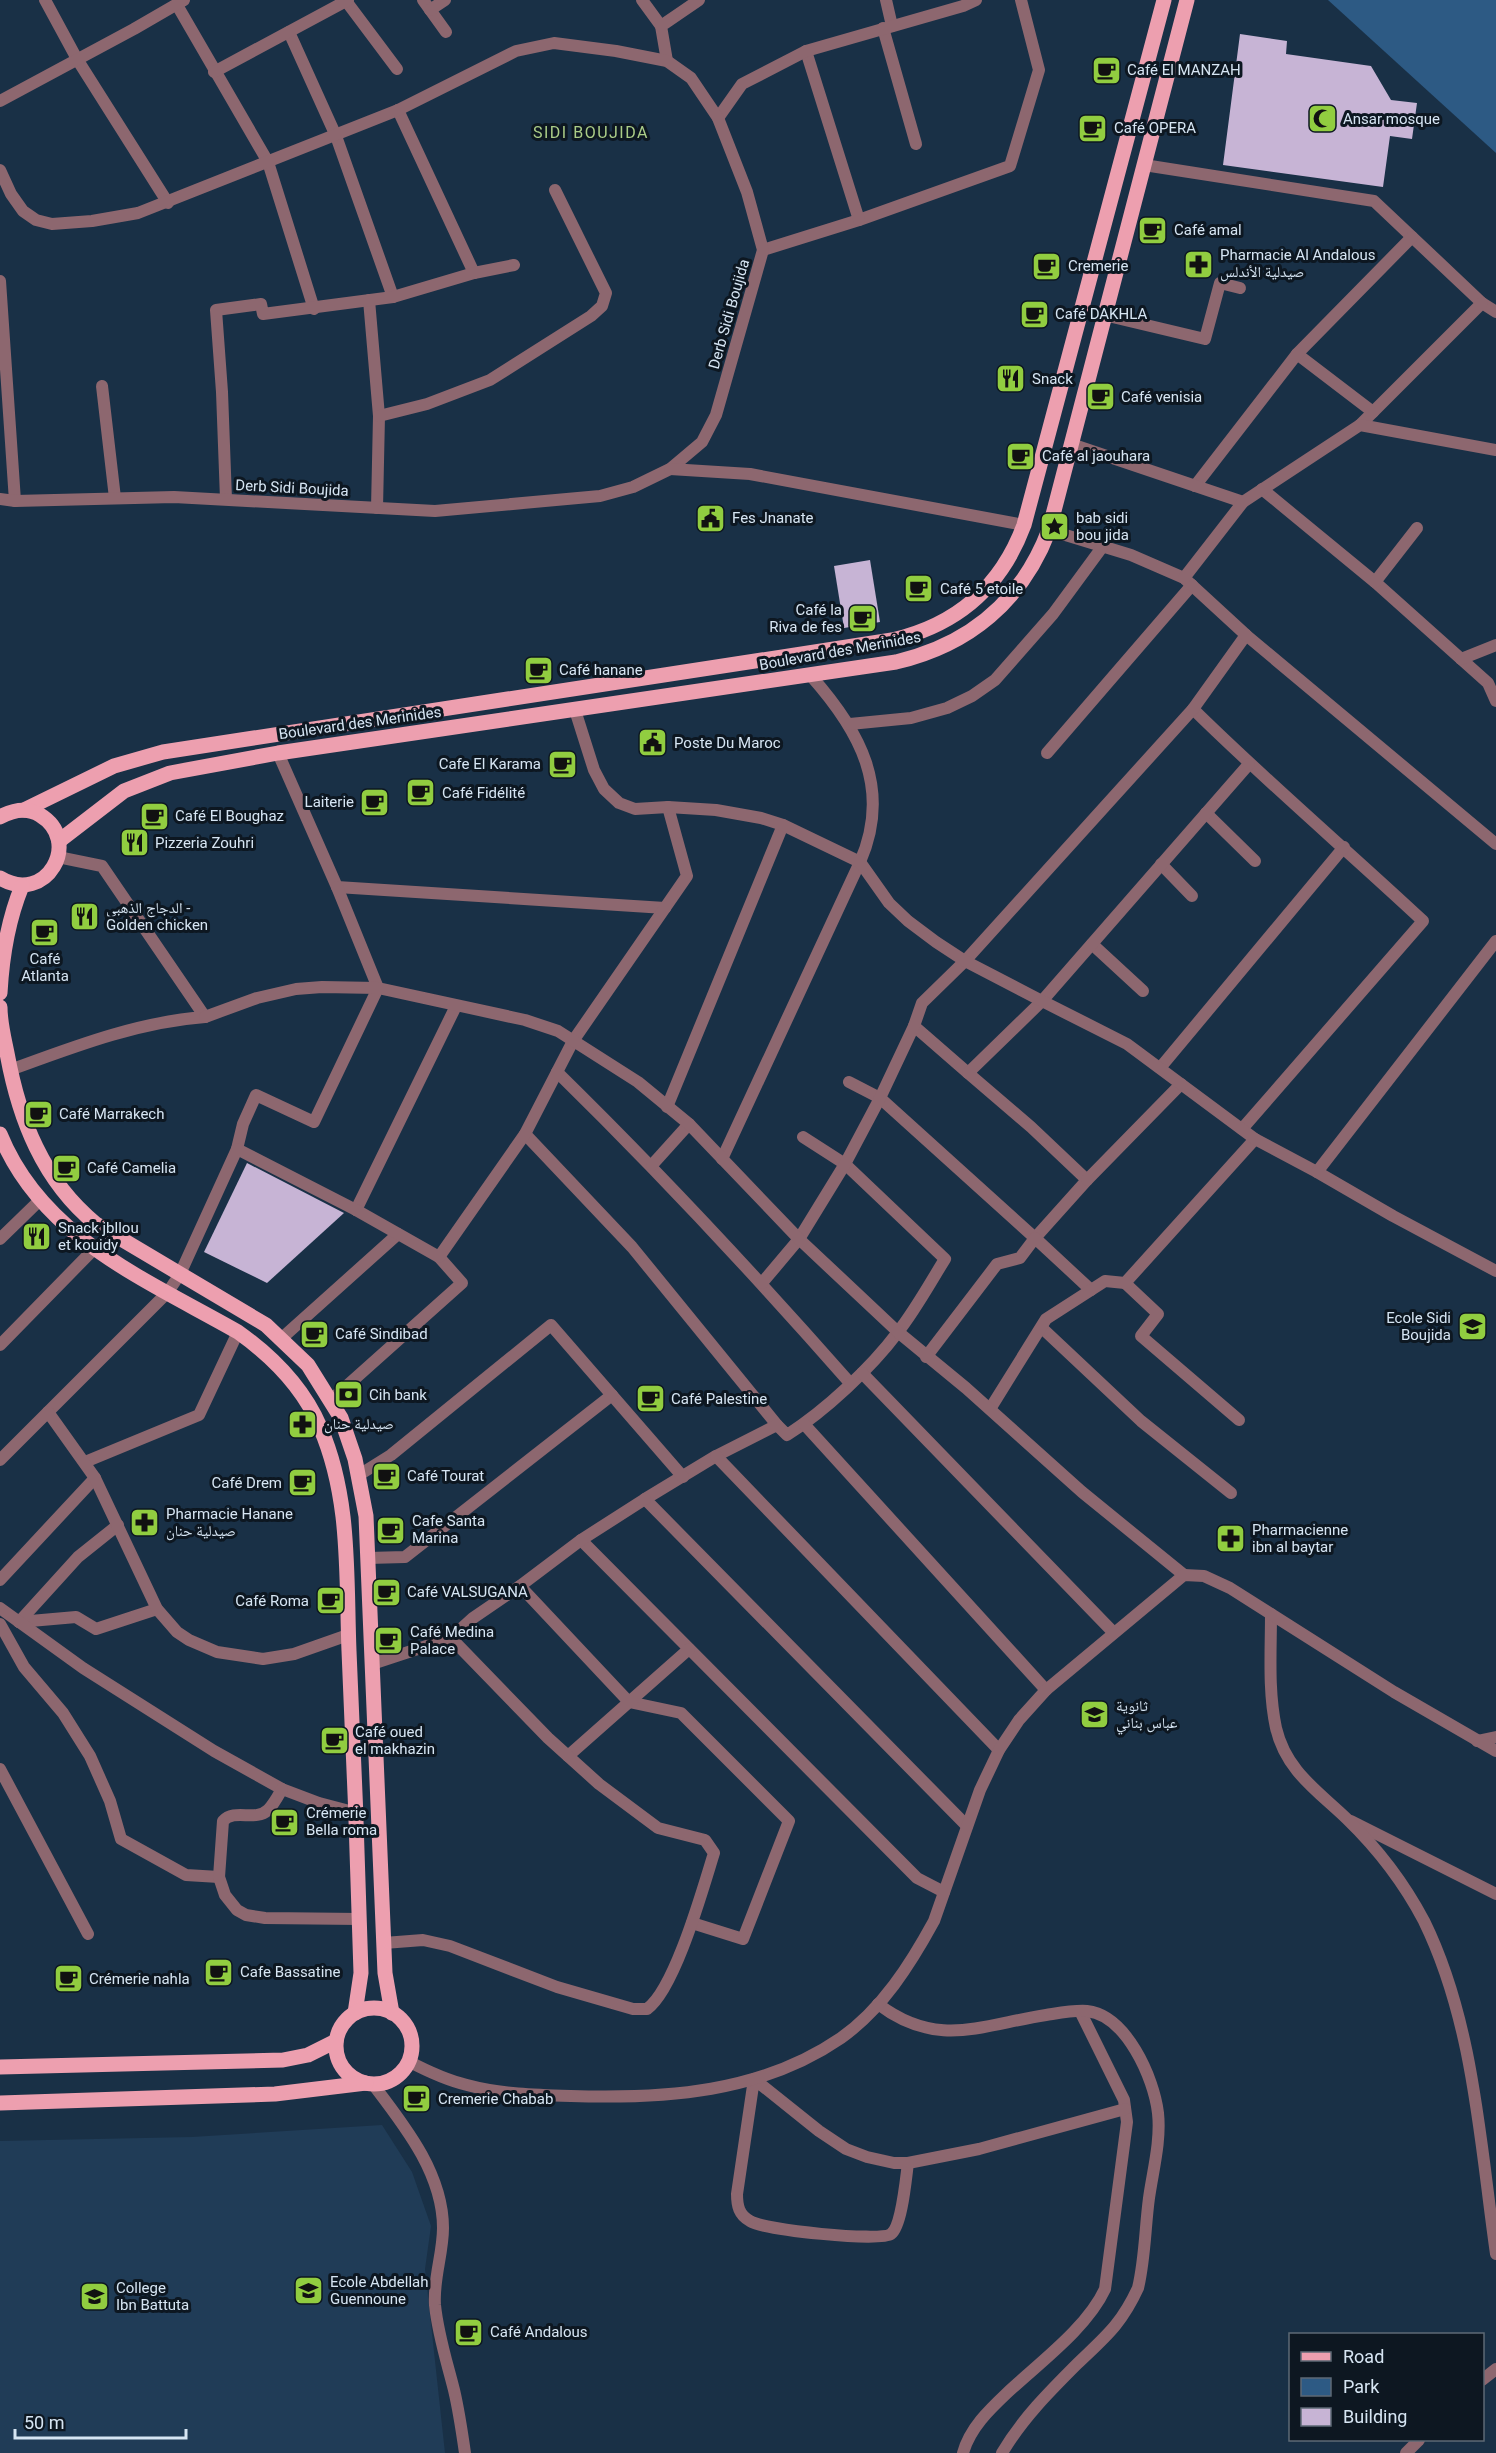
<svg xmlns="http://www.w3.org/2000/svg" width="1496" height="2453" font-family="Roboto,'Noto Naskh Arabic',sans-serif">
<rect width="100%" height="100%" fill="#193046"/>
<path fill="#203c57" d="M 382,2125 L 412,2172 L 431,2226 L 425,2269 L 445,2453 L 0,2453 L 0,2141 L 192,2137 Z"/>
<path fill="#2d5a84" d="M 1328,0 L 1496,0 L 1496,153 Z"/>
<g fill="#c7b4d5">
<path d="M 1240,34 L 1287,41 L 1286,54 L 1371,66 L 1391,100 L 1417,103 L 1412,139 L 1390,136 L 1383,187 L 1223,165 Z"/>
<path d="M 870,560 L 880,622 L 844,628 L 834,566 Z"/>
<path d="M 247,1163 L 344,1213 L 267,1283 L 204,1252 Z"/>
</g>
<g fill="none" stroke-linecap="round" stroke-linejoin="round">
<g stroke="#8d676f" stroke-width="12">
<path d="M 1351,1821 L 1496,1894"/>
<path d="M 963,2453 C 970,2428 989,2410 1007,2393 C 1039,2363 1087,2328 1105,2289 L 1127,2122 L 1124,2100 L 1080,2011"/>
</g>
<g stroke="#8d676f" stroke-width="12">
<path d="M 45,0 L 77,59 L 168,203"/>
<path d="M 423,0 L 446,32"/>
<path d="M 642,0 L 661,26"/>
<path d="M 886,0 L 892,26"/>
<path d="M 346,1 L 397,69"/>
<path d="M 177,5 L 268,162 L 314,309"/>
<path d="M 430,10 L 445,0"/>
<path d="M 883,28 L 916,144"/>
<path d="M 289,32 L 336,136 L 393,297"/>
<path d="M 667,61 L 661,26 L 699,0"/>
<path d="M 214,72 L 348,0"/>
<path d="M 398,110 L 474,273"/>
<path d="M 1144,165 L 1374,201 L 1482,303 L 1496,312"/>
<path d="M 763,250 L 859,220 L 1010,166 L 1039,70 L 1021,0"/>
<path d="M 0,281 L 15,501"/>
<path d="M 369,300 L 379,416 L 377,508"/>
<path d="M 1104,315 L 1205,339 L 1220,283 L 1240,288"/>
<path d="M 1297,354 L 1373,412"/>
<path d="M 102,386 L 115,498"/>
<path d="M 379,416 L 427,404 L 490,380 L 591,316 L 602,306 L 606,293 L 555,190"/>
<path d="M 1360,425 L 1482,303"/>
<path d="M 1195,486 L 1297,354 L 1412,237"/>
<path d="M 1262,489 L 1375,582 L 1488,683 L 1496,701"/>
<path d="M 226,499 L 222,392 L 216,310 L 261,304 L 263,314 L 393,297 L 474,273 L 514,265"/>
<path d="M 1375,582 L 1417,528"/>
<path d="M 1461,659 L 1496,645"/>
<path d="M 1193,709 C 1267,782 1347,850 1423,921 L 1242,1129"/>
<path d="M 278,753 L 337,887 L 665,908"/>
<path d="M 1047,753 L 1192,585"/>
<path d="M 1206,813 L 1255,861"/>
<path d="M 1161,864 L 1192,896"/>
<path d="M 1092,944 L 1143,991"/>
<path d="M 914,1026 L 968,1073"/>
<path d="M 1160,1068 L 1344,847"/>
<path d="M 10,1070 C 73,1047 137,1022 205,1017 L 102,866 L 58,857"/>
<path d="M 557,1072 C 659,1172 756,1276 850,1383"/>
<path d="M 849,1082 L 880,1098 L 1035,1238 L 1087,1180 L 1031,1127 L 968,1073 L 1042,1001 L 1249,764"/>
<path d="M 667,1107 L 783,825"/>
<path d="M 525,1134 L 632,1247 L 777,1425"/>
<path d="M 803,1137 L 845,1164 L 945,1259 C 930,1283 916,1309 898,1332 C 871,1368 825,1411 787,1435 L 777,1425 L 716,1456 L 645,1499 L 967,1826"/>
<path d="M 237,1149 L 243,1124 L 256,1095 L 314,1122 L 378,988 L 337,887"/>
<path d="M 722,1159 L 860,862"/>
<path d="M 652,1165 L 689,1124"/>
<path d="M 1087,1180 L 1181,1084"/>
<path d="M 356,1210 L 456,1006"/>
<path d="M 762,1283 L 799,1239 L 845,1164 L 880,1098 L 914,1026 L 922,1003 L 965,961 L 1193,709 L 1246,635"/>
<path d="M 1125,1283 L 1158,1314 L 1141,1336 L 1239,1420"/>
<path d="M 1042,1328 L 1141,1421 L 1231,1493"/>
<path d="M 282,1338 L 398,1234"/>
<path d="M 0,1345 L 94,1249"/>
<path d="M 926,1357 L 997,1264 L 1020,1258 L 1035,1238 L 1091,1290"/>
<path d="M 862,1373 L 1113,1632"/>
<path d="M 331,1400 L 462,1283 L 439,1257"/>
<path d="M 990,1409 L 1046,1319 L 1105,1281 L 1125,1283 L 1255,1139"/>
<path d="M 48,1412 L 168,1292 L 180,1274 L 237,1149 L 356,1210 L 439,1257 L 525,1134 L 573,1041 L 687,876 L 668,807"/>
<path d="M 804,1424 L 1046,1690"/>
<path d="M 716,1456 L 999,1750"/>
<path d="M 85,1462 L 199,1415 L 238,1332"/>
<path d="M 359,1475 L 391,1455 L 551,1325 L 683,1477"/>
<path d="M 581,1540 L 917,1878 L 944,1892"/>
<path d="M 368,1558 L 405,1557 L 612,1395"/>
<path d="M 0,1580 L 95,1478"/>
<path d="M 520,1586 L 629,1702 L 681,1713 L 789,1821 L 743,1939 L 692,1923"/>
<path d="M 19,1622 L 76,1617 L 96,1629 L 157,1609"/>
<path d="M 19,1622 L 78,1557 L 118,1525"/>
<path d="M 0,1624 L 24,1667 L 63,1713 L 90,1756 L 110,1801 L 121,1839 L 186,1875 L 219,1877"/>
<path d="M 568,1756 L 689,1649"/>
<path d="M 0,1769 L 88,1934"/>
</g>
<g stroke="#8d676f" stroke-width="12">
<path d="M 806,51 L 859,220"/>
<path d="M 0,101 L 134,29 L 184,0"/>
<path d="M 718,118 L 742,84 L 806,51 L 963,6 L 976,0"/>
<path d="M 0,170 L 11,194 L 23,211 L 36,220 L 52,224 L 92,221 L 138,213 L 398,110 L 516,51 L 554,43 L 616,51 L 667,61 L 691,78 L 718,118 L 747,192 L 763,250 L 716,415 L 702,442 L 670,469 L 633,487 L 600,496 L 435,511 L 174,497 L 15,501 L 0,499"/>
<path d="M 1071,444 L 1243,502"/>
<path d="M 670,469 L 750,474 L 1024,525"/>
<path d="M 1049,530 L 1131,555 L 1184,578 L 1246,635 L 1496,844"/>
<path d="M 1184,578 L 1243,502 L 1360,425 L 1496,450"/>
<path d="M 811,676 C 860,731 892,789 860,862"/>
<path d="M 575,710 L 594,770 L 604,789 L 619,803 L 635,809 L 668,807 L 716,810 L 761,818 L 783,825 L 860,862 L 889,903 L 908,921 L 936,942 L 965,961 L 1042,1001 L 1127,1044 L 1255,1139 L 1317,1172"/>
<path d="M 850,724 L 911,718 L 947,708 L 972,696 L 995,680 L 1053,614 L 1103,546"/>
<path d="M 1496,941 L 1317,1172 L 1393,1216 L 1496,1271"/>
<path d="M 205,1017 L 257,998 L 296,989 L 322,987 L 378,988 L 525,1020 L 558,1031 L 638,1082 L 689,1124 L 799,1239 L 898,1332 L 966,1388 L 1082,1492 L 1184,1575"/>
<path d="M 0,1239 L 40,1200"/>
<path d="M 0,1460 L 48,1412 L 95,1478 L 157,1609 L 177,1632 L 189,1640 L 217,1652 L 263,1659 L 294,1654 L 348,1635"/>
<path d="M 0,1608 L 83,1668 L 214,1751 L 282,1789 L 319,1803 L 357,1813"/>
<path d="M 1271,1614 C 1271,1651 1268,1691 1276,1728 C 1286,1771 1318,1791 1347,1819 C 1378,1849 1404,1883 1424,1921 C 1474,2023 1480,2143 1496,2254"/>
<path d="M 372,1664 L 451,1638 L 473,1618 L 520,1586 L 581,1540 L 645,1499"/>
<path d="M 1477,1741 L 1496,1737"/>
<path d="M 282,1789 C 278,1796 274,1804 268,1810 C 255,1822 235,1808 223,1821 L 219,1877 L 225,1895 L 237,1910 L 246,1915 L 265,1918 L 360,1919"/>
<path d="M 384,1943 L 423,1940 L 450,1946 L 557,1987 L 633,2009 L 647,2009 C 675,1989 703,1888 714,1853 L 705,1840 L 658,1828 L 599,1784 L 548,1738 L 451,1638"/>
<path d="M 878,2004 C 937,2049 981,2025 1046,2015 C 1059,2013 1074,2010 1087,2011 C 1126,2015 1154,2078 1158,2113 C 1161,2141 1153,2170 1149,2198 C 1145,2228 1145,2259 1138,2288 C 1121,2325 1105,2337 1077,2364 C 1049,2392 1022,2419 1002,2453"/>
<path d="M 372,2083 C 404,2125 443,2173 443,2228 C 443,2254 433,2279 435,2305 C 438,2335 447,2362 454,2390 C 459,2411 462,2432 465,2453"/>
<path d="M 908,2163 C 906,2177 902,2226 891,2234 C 880,2242 763,2230 750,2221 C 739,2215 737,2206 737,2194 L 754,2079 L 819,2131 L 846,2149 L 867,2157 L 894,2163 L 908,2163 L 979,2149 L 1125,2109"/>
</g>
<g stroke="#8d676f" stroke-width="12">
<path d="M 408,2061 C 427,2071 446,2080 467,2085 C 500,2094 536,2095 571,2096 C 665,2099 761,2093 841,2038 C 882,2009 910,1965 934,1921 L 980,1790 L 999,1750 L 1019,1720 L 1046,1690 L 1184,1575 L 1204,1576 L 1230,1588 L 1394,1692 L 1496,1751"/>
<path d="M 1482,2380 L 1496,2369"/>
<path d="M 1406,2453 L 1419,2440"/>
</g>
<g stroke="#ed9faf" stroke-width="15">
<path d="M 24,810 L 114,766 L 163,752 L 892,640 C 957,625 1001,587 1024,525 L 1164,0"/>
<path d="M 0,817 C 13,810 27,807 40,815 C 83,841 46,906 0,878"/>
<path d="M 59,841 L 124,791 L 170,773 L 278,753 L 896,662 C 969,645 1022,601 1049,530 L 1187,0"/>
<path d="M 0,993 C 2,957 8,920 22,886"/>
<path d="M 0,1007 C 0,1023 4,1038 7,1053 C 19,1119 43,1181 96,1224 L 266,1325 L 308,1365 L 341,1418 L 355,1459 L 366,1516 L 385,1973 L 392,2013"/>
<path d="M 0,1134 C 42,1238 147,1280 238,1332 C 273,1357 303,1387 320,1427 C 351,1498 346,1575 349,1651 C 354,1758 358,1866 361,1973 L 355,2013"/>
<circle cx="374" cy="2046" r="38"/>
<path d="M 0,2067 L 283,2060 L 308,2055 L 336,2041"/>
<path d="M 0,2103 L 275,2094 L 366,2083"/>
</g>
</g>
<defs>
<symbol id="cafe-square" viewBox="-11 -11 22 22"><rect x="-9" y="-9" width="18" height="18" rx="4" fill="#91cd40" stroke="#0d1721"/><path d="M-5.5-4.5H6V0H3Q3 3.5 0 3.5H-2.5Q-5.5 3.5-5.5 0ZM3-3.2v2h1.7v-2ZM-6 4.5H4V6H-6Z" fill="#111"/></symbol>
<symbol id="mosque-square" viewBox="-11 -11 22 22"><rect x="-9" y="-9" width="18" height="18" rx="4" fill="#91cd40" stroke="#0d1721"/><path d="M3.5-4.9A6 6 0 1 0 3.5 4.9A5 5 0 1 1 3.5-4.9Z" fill="#111"/></symbol>
<symbol id="pharmacy-square" viewBox="-11 -11 22 22"><rect x="-9" y="-9" width="18" height="18" rx="4" fill="#91cd40" stroke="#0d1721"/><path d="M-2-6h4v4h4v4h-4v4h-4v-4h-4v-4h4Z" fill="#111"/></symbol>
<symbol id="restaurant-square" viewBox="-11 -11 22 22"><rect x="-9" y="-9" width="18" height="18" rx="4" fill="#91cd40" stroke="#0d1721"/><path d="M-5-6h1v4h1v-4h1v4h1v-4h1v5L-1.5 .5V6h-2V.5L-5-1ZM5-6V6H3V1.5H1.5Q1.5-4 5-6Z" fill="#111"/></symbol>
<symbol id="civic-square" viewBox="-11 -11 22 22"><rect x="-9" y="-9" width="18" height="18" rx="4" fill="#91cd40" stroke="#0d1721"/><path d="M-.6-6.5H3V-4.5H.6V-3L4-1V1h2V6H-6V1h2V-1L-.6-3ZM-1.2 2.5V6h2.4V2.5Z" fill="#111"/></symbol>
<symbol id="sight-square" viewBox="-11 -11 22 22"><rect x="-9" y="-9" width="18" height="18" rx="4" fill="#91cd40" stroke="#0d1721"/><path d="M0-6L1.8-2.2L6-1.7L2.9 1.2L3.7 5.4L0 3.3L-3.7 5.4L-2.9 1.2L-6-1.7L-1.8-2.2Z" fill="#111"/></symbol>
<symbol id="school-square" viewBox="-11 -11 22 22"><rect x="-9" y="-9" width="18" height="18" rx="4" fill="#91cd40" stroke="#0d1721"/><path d="M0-5L7-2L0 1L-7-2ZM-4 1L0 2.5L4 1V4Q0 6-4 4Z" fill="#111"/></symbol>
<symbol id="bank-square" viewBox="-11 -11 22 22"><rect x="-9" y="-9" width="18" height="18" rx="4" fill="#91cd40" stroke="#0d1721"/><path d="M-6-4H6V4H-6ZM0-2.3a2.3 2.3 0 1 0 0 4.6a2.3 2.3 0 1 0 0-4.6Z" fill="#111"/></symbol>
</defs>
<g fill-rule="evenodd">
<use href="#cafe-square" x="1090" y="54" width="33" height="33"/>
<use href="#mosque-square" x="1306" y="102" width="33" height="33"/>
<use href="#cafe-square" x="1076" y="112" width="33" height="33"/>
<use href="#cafe-square" x="1136" y="214" width="33" height="33"/>
<use href="#pharmacy-square" x="1182" y="248" width="33" height="33"/>
<use href="#cafe-square" x="1030" y="250" width="33" height="33"/>
<use href="#cafe-square" x="1018" y="298" width="33" height="33"/>
<use href="#restaurant-square" x="994" y="362" width="33" height="33"/>
<use href="#cafe-square" x="1084" y="380" width="33" height="33"/>
<use href="#cafe-square" x="1004" y="440" width="33" height="33"/>
<use href="#civic-square" x="694" y="502" width="33" height="33"/>
<use href="#sight-square" x="1038" y="510" width="33" height="33"/>
<use href="#cafe-square" x="902" y="572" width="33" height="33"/>
<use href="#cafe-square" x="846" y="602" width="33" height="33"/>
<use href="#cafe-square" x="522" y="654" width="33" height="33"/>
<use href="#civic-square" x="636" y="726" width="33" height="33"/>
<use href="#cafe-square" x="546" y="748" width="33" height="33"/>
<use href="#cafe-square" x="404" y="776" width="33" height="33"/>
<use href="#cafe-square" x="358" y="786" width="33" height="33"/>
<use href="#cafe-square" x="138" y="800" width="33" height="33"/>
<use href="#restaurant-square" x="118" y="826" width="33" height="33"/>
<use href="#restaurant-square" x="68" y="900" width="33" height="33"/>
<use href="#cafe-square" x="28" y="916" width="33" height="33"/>
<use href="#cafe-square" x="22" y="1098" width="33" height="33"/>
<use href="#cafe-square" x="50" y="1152" width="33" height="33"/>
<use href="#restaurant-square" x="20" y="1220" width="33" height="33"/>
<use href="#school-square" x="1456" y="1310" width="33" height="33"/>
<use href="#cafe-square" x="298" y="1318" width="33" height="33"/>
<use href="#bank-square" x="332" y="1378" width="33" height="33"/>
<use href="#cafe-square" x="634" y="1382" width="33" height="33"/>
<use href="#pharmacy-square" x="286" y="1408" width="33" height="33"/>
<use href="#cafe-square" x="370" y="1460" width="33" height="33"/>
<use href="#cafe-square" x="286" y="1466" width="33" height="33"/>
<use href="#pharmacy-square" x="128" y="1506" width="33" height="33"/>
<use href="#cafe-square" x="374" y="1514" width="33" height="33"/>
<use href="#pharmacy-square" x="1214" y="1522" width="33" height="33"/>
<use href="#cafe-square" x="370" y="1576" width="33" height="33"/>
<use href="#cafe-square" x="314" y="1584" width="33" height="33"/>
<use href="#cafe-square" x="372" y="1624" width="33" height="33"/>
<use href="#school-square" x="1078" y="1698" width="33" height="33"/>
<use href="#cafe-square" x="318" y="1724" width="33" height="33"/>
<use href="#cafe-square" x="268" y="1806" width="33" height="33"/>
<use href="#cafe-square" x="202" y="1956" width="33" height="33"/>
<use href="#cafe-square" x="52" y="1962" width="33" height="33"/>
<use href="#cafe-square" x="400" y="2082" width="33" height="33"/>
<use href="#school-square" x="292" y="2274" width="33" height="33"/>
<use href="#school-square" x="78" y="2280" width="33" height="33"/>
<use href="#cafe-square" x="452" y="2316" width="33" height="33"/>
</g>
<g text-anchor="middle" dominant-baseline="central" stroke-width="6" stroke-linejoin="round" paint-order="stroke">
<g font-size="15" fill="#d6e5f3" stroke="#0d1721" text-anchor="start">
<text x="1127" y="70">Café El MANZAH</text>
<text x="1343" y="119">Ansar mosque</text>
<text x="1114" y="128">Café OPERA</text>
<text x="1174" y="230">Café amal</text>
<text x="1220" y="255">Pharmacie Al Andalous<tspan x="1220" dy="17">صيدلية الأندلس</tspan></text>
<text x="1068" y="266">Cremerie</text>
<text x="1055" y="314">Café DAKHLA</text>
<text x="1032" y="379">Snack</text>
<text x="1121" y="397">Café venisia</text>
<text x="1042" y="456">Café al jaouhara</text>
<text x="732" y="518">Fes Jnanate</text>
<text x="1076" y="518">bab sidi<tspan x="1076" dy="17">bou jida</tspan></text>
<text x="940" y="589">Café 5 etoile</text>
<text x="842" y="610" text-anchor="end">Café la<tspan x="842" dy="17">Riva de fes</tspan></text>
<text x="559" y="670">Café hanane</text>
<text x="674" y="743">Poste Du Maroc</text>
<text x="541" y="764" text-anchor="end">Cafe El Karama</text>
<text x="442" y="793">Café Fidélité</text>
<text x="354" y="802" text-anchor="end">Laiterie</text>
<text x="175" y="816">Café El Boughaz</text>
<text x="155" y="843">Pizzeria Zouhri</text>
<text x="106" y="908">الدجاج الذهبي -<tspan x="106" dy="17">Golden chicken</tspan></text>
<text x="45" y="959" text-anchor="middle">Café<tspan x="45" dy="17">Atlanta</tspan></text>
<text x="59" y="1114">Café Marrakech</text>
<text x="87" y="1168">Café Camelia</text>
<text x="58" y="1228">Snack jbllou<tspan x="58" dy="17">et kouidy</tspan></text>
<text x="1451" y="1318" text-anchor="end">Ecole Sidi<tspan x="1451" dy="17">Boujida</tspan></text>
<text x="335" y="1334">Café Sindibad</text>
<text x="369" y="1395">Cih bank</text>
<text x="671" y="1399">Café Palestine</text>
<text x="324" y="1424">صيدلية حنان</text>
<text x="407" y="1476">Café Tourat</text>
<text x="282" y="1483" text-anchor="end">Café Drem</text>
<text x="166" y="1514">Pharmacie Hanane<tspan x="166" dy="17">صيدلية حنان</tspan></text>
<text x="412" y="1521">Cafe Santa<tspan x="412" dy="17">Marina</tspan></text>
<text x="1252" y="1530">Pharmacienne<tspan x="1252" dy="17">ibn al baytar</tspan></text>
<text x="407" y="1592">Café VALSUGANA</text>
<text x="309" y="1601" text-anchor="end">Café Roma</text>
<text x="410" y="1632">Café Medina<tspan x="410" dy="17">Palace</tspan></text>
<text x="1116" y="1706">ثانوية<tspan x="1116" dy="17">عباس بناني</tspan></text>
<text x="355" y="1732">Café oued<tspan x="355" dy="17">el makhazin</tspan></text>
<text x="306" y="1813">Crémerie<tspan x="306" dy="17">Bella roma</tspan></text>
<text x="240" y="1972">Cafe Bassatine</text>
<text x="89" y="1979">Crémerie nahla</text>
<text x="438" y="2099">Cremerie Chabab</text>
<text x="330" y="2282">Ecole Abdellah<tspan x="330" dy="17">Guennoune</tspan></text>
<text x="116" y="2288">College<tspan x="116" dy="17">Ibn Battuta</tspan></text>
<text x="490" y="2332">Café Andalous</text>
</g>
<g font-size="15" fill="#d6e5f3" stroke="#0d1721">
<text transform="translate(729 314) rotate(-74)">Derb Sidi Boujida</text>
<text transform="translate(292 488) rotate(3)">Derb Sidi Boujida</text>
<text transform="translate(840 651) rotate(-10)">Boulevard des Merinides</text>
<text transform="translate(360 723) rotate(-8)">Boulevard des Merinides</text>
</g>
<g font-size="16" letter-spacing="1.5" fill="#abcd88" stroke="#0d1721">
<text x="591" y="132">SIDI BOUJIDA</text>
</g>
</g>
<rect x="1289" y="2333" width="195" height="108" fill="#0d1721" stroke="#5d6975" stroke-width="1.5"/>
<rect x="1301" y="2352" width="30" height="9" fill="#ed9faf" stroke="#5d6975" stroke-width="1.5"/>
<text x="1343" y="2363" font-size="18" fill="#d6e5f3">Road</text>
<rect x="1301" y="2378" width="30" height="18" fill="#2d5a84" stroke="#5d6975" stroke-width="1.5"/>
<text x="1343" y="2393" font-size="18" fill="#d6e5f3">Park</text>
<rect x="1301" y="2408" width="30" height="18" fill="#c7b4d5" stroke="#5d6975" stroke-width="1.5"/>
<text x="1343" y="2423" font-size="18" fill="#d6e5f3">Building</text>
<path d="M15 2429v9h171v-9" fill="none" stroke="#d6e5f3" stroke-width="3"/>
<text x="24" y="2429" font-size="18" fill="#d6e5f3" stroke="#0d1721" stroke-width="4.5" paint-order="stroke">50 m</text>
</svg>
